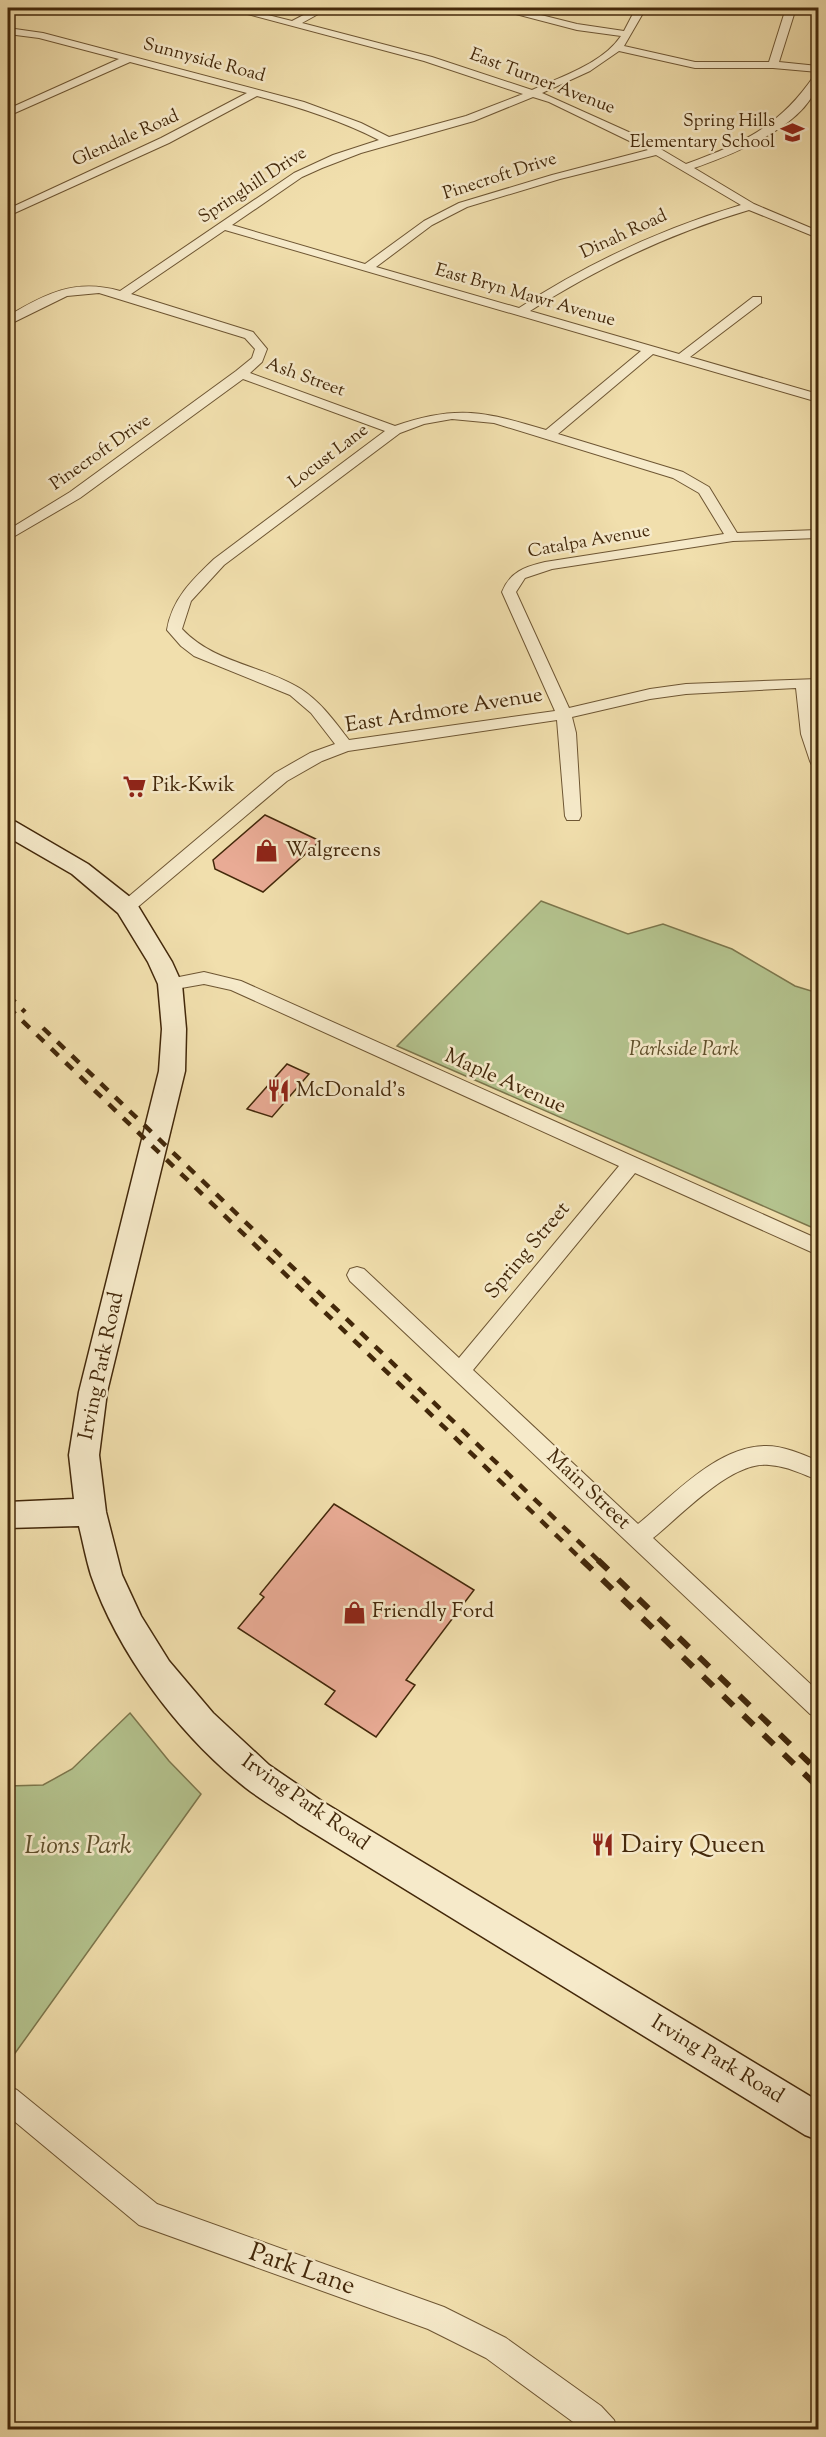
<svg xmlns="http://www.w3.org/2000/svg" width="826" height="2437" font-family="'Sorts Mill Goudy',serif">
<rect width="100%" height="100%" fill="#f1dfad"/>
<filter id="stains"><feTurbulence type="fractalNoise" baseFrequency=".00333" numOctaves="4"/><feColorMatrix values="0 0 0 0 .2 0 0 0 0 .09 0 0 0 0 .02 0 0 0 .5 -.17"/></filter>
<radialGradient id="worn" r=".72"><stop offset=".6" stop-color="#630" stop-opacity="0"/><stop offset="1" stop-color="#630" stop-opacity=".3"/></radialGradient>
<g fill="#b4c38e" stroke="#7c764c" stroke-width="1.5">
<path d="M 541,901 L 628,934 L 663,924 L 732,949 L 795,986 L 818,993 L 818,1230 L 397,1046 Z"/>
<path d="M 130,1713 L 169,1761 L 201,1794 L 8,2063 L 8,1786 L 43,1785 L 72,1769 Z"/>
</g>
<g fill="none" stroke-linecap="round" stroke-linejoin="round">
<path stroke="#7a8070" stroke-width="7" d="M 8,2031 L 8,2048"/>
</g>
<g fill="#e9ab95" stroke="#43280a" stroke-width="1.5">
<path d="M 265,815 L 320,841 L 263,892 L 215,869 L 213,860 Z"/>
<path d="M 287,1064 L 309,1074 L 272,1117 L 247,1109 Z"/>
<path d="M 334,1504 L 474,1590 L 406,1680 L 415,1685 L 376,1737 L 325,1704 L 335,1691 L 238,1628 L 264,1597 L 260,1594 Z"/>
</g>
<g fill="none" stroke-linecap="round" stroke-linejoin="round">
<defs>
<g id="street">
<path d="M 225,8 L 240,8 L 292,21 L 317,8 L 329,8 L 302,23 L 432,57 L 532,90 C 562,76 602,64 621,36 L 577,30 L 500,10 L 498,8 L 513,8 L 577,24 L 624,31 L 636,8 L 646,8 L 624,46 L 695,62 L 769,62 L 786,8 L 796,8 L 779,62 L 818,66 L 818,72 L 773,68 L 695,68 L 619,51 L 590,71 L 542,93 L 642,138 L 686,164 C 743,143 779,127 814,76 L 818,75 C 818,122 731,155 694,168 L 754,204 L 818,231 L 818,238 L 749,210 C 671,233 599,267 530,311 L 679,354 L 753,297 L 761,297 L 761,303 L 690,357 L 818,394 L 818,402 L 653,354 L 558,434 L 683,472 L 709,487 L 737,533 L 818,530 L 818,538 L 733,541 L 552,569 L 525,578 L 516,592 L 569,708 L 650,689 L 686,684 L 818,679 L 818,687 L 811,688 L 818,739 L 818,766 L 812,765 L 810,761 L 801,734 L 796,688 L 686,694 L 650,699 L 572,717 L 576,733 L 581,816 L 579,820 L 567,820 L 565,816 L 557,720 L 348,751 L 322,761 L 287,781 L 133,911 L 121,911 L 118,907 L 121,903 L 275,773 L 310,753 L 335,744 L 311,713 L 290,695 L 194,656 L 181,646 L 167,630 C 172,599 192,580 214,559 L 385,431 L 243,379 L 80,498 L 8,540 L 8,530 L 70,492 L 236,371 L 252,358 L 255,349 L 245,338 L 99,293 L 67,296 L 8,325 L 8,316 C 45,294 75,278 120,291 L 294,173 L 333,155 L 379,140 C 340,120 299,107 257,96 L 169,143 L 8,216 L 8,209 L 161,138 L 247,93 L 130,62 L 8,116 L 8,109 L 119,59 L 39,38 L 8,34 L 8,28 L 43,33 L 304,102 L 361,123 L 389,137 L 466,116 L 523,94 L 424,61 ZM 533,97 L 549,102 L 648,150 L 552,175 L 459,203 L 424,221 L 365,264 L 232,225 L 302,177 L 322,168 L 361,153 L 474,121 ZM 656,155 L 741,205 C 661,229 588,263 519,308 L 376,267 L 432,225 L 467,207 L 560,179 ZM 225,230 L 641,351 L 546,430 C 486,412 457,404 395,426 L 250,373 L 262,362 L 267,349 L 253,332 L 131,294 ZM 452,419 L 494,423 L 673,478 L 699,493 L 724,534 L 545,562 C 524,567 510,572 502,592 L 555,711 L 349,740 C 335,722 321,702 301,689 C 263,665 215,664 182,629 L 191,601 L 224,565 L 400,433 L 424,424 Z"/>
<path d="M 204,972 L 241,981 L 818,1239 L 818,1255 L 635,1173 L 473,1370 L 638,1524 C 674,1495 717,1446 766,1446 C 784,1446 802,1454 818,1461 L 818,1480 C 802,1474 787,1466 769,1465 C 731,1461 682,1515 653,1538 L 818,1691 L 818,1717 L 810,1714 L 350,1281 L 347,1275 L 350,1269 L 357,1267 L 364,1269 L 459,1358 L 619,1166 L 231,990 L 204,984 L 170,990 L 164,988 L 161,984 L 164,980 Z"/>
<path d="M 8,2086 L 17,2090 L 157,2204 L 444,2307 L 506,2338 L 601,2406 L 614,2420 L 618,2430 L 584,2430 L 486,2358 L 428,2329 L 139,2225 L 8,2116 Z"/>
</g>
<path id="secondary" d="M 8,820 L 16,822 L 88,864 L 135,901 L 172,962 L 182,984 L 186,1029 L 185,1071 L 107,1392 L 99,1455 L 106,1512 L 122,1575 L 141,1616 L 169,1661 L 213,1713 L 269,1765 L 323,1802 L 818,2101 L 818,2140 L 805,2135 L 299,1824 C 282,1812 263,1801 246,1788 C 180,1736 118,1654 91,1575 C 86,1559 83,1542 79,1526 L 8,1528 L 8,1502 L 74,1499 L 69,1455 L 79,1392 L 159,1071 L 162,1029 L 158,984 L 148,962 L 118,913 L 72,874 L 8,837 Z"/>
</defs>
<use href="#street" stroke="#6e5633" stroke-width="2"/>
<use href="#secondary" stroke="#43280a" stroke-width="3"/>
<use href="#street" fill="#f6eaca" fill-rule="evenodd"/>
<use href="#secondary" fill="#f6eaca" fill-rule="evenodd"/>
<g stroke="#43280a" stroke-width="4.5" stroke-dasharray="10 10" stroke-linecap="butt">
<path d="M 8,995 L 25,1012"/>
<path d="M 8,1007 L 583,1561"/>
<path d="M 43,1028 L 599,1561"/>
</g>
<g stroke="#43280a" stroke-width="6" stroke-dasharray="14 14" stroke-linecap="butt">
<path d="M 582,1560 L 818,1787"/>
<path d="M 598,1560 L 818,1771"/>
</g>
</g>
<defs>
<symbol id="school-bare" viewBox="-9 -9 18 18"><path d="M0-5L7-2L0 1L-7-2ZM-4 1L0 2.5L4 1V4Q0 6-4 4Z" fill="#8f2418" stroke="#f6eaca" stroke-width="2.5" paint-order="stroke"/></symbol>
<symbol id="supermarket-bare" viewBox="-9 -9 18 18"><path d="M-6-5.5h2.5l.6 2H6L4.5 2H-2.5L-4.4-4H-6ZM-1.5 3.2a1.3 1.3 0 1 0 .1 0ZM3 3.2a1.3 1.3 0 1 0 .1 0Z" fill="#8f2418" stroke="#f6eaca" stroke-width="2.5" paint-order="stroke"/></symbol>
<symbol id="shop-bare" viewBox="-9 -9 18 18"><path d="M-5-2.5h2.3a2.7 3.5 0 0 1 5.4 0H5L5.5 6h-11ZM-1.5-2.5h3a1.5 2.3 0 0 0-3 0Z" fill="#8f2418" stroke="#f6eaca" stroke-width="2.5" paint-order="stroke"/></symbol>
<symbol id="restaurant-bare" viewBox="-9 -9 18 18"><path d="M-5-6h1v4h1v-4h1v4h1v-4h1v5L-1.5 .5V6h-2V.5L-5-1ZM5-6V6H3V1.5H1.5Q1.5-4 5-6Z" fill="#8f2418" stroke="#f6eaca" stroke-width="2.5" paint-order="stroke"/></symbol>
</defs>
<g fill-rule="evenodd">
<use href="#school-bare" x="776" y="116" width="33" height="33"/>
<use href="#supermarket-bare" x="118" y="770" width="33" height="33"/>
<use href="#shop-bare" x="250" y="834" width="33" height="33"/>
<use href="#restaurant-bare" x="262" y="1074" width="33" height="33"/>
<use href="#shop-bare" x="338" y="1596" width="33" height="33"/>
<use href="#restaurant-bare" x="586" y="1828" width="33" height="33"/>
</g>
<g text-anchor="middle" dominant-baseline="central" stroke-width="5" stroke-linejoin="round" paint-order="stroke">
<g font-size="18" fill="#43280a" stroke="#f6eaca">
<text transform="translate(204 61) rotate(15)">Sunnyside Road</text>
<text transform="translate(542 82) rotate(21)">East Turner Avenue</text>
<text transform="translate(126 139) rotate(-24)">Glendale Road</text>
<text transform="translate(500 177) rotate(-18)">Pinecroft Drive</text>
<text transform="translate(253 186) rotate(-33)">Springhill Drive</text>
<text transform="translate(624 235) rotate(-25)">Dinah Road</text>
<text transform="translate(525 296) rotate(16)">East Bryn Mawr Avenue</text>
<text transform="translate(305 378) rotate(20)">Ash Street</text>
<text transform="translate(101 453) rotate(-35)">Pinecroft Drive</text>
<text transform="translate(329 457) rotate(-37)">Locust Lane</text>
<text transform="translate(589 542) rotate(-10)">Catalpa Avenue</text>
</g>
<g font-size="18" fill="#43280a" stroke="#f6eaca" text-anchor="end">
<text x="775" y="122">Spring Hills<tspan x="775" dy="21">Elementary School</tspan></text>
</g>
<g font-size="21" fill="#43280a" stroke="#f6eaca">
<text transform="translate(444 711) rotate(-9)">East Ardmore Avenue</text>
<text transform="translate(505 1082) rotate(24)">Maple Avenue</text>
<text transform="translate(528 1251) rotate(-50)">Spring Street</text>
<text transform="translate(102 1366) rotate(-78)">Irving Park Road</text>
<text transform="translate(588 1490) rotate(43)">Main Street</text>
<text transform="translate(305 1803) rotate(35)">Irving Park Road</text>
<text transform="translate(717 2060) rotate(31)">Irving Park Road</text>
</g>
<g font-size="21" fill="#43280a" stroke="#f6eaca" text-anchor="start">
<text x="152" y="786">Pik-Kwik</text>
<text x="285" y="851">Walgreens</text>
<text x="296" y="1091">McDonald's</text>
<text x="372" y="1612">Friendly Ford</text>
</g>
<g font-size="21" font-style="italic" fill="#5f4f2b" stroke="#f6eaca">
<text x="684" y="1050">Parkside Park</text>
</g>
<g font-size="26" fill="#43280a" stroke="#f6eaca" text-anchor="start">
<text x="621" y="1845">Dairy Queen</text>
</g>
<g font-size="26" font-style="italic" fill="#5f4f2b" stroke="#f6eaca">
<text x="78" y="1846">Lions Park</text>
</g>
<g font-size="26" fill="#43280a" stroke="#f6eaca">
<text transform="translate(302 2270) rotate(19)">Park Lane</text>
</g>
</g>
<rect width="826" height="2437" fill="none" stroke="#f1dfad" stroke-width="30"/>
<rect x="9" y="9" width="808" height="2419" fill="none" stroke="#43280a" stroke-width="3"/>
<rect x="15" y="15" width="796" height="2407" fill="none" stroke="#43280a" stroke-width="1.5"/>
<rect width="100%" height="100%" filter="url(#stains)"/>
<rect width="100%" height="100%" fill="url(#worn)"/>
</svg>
